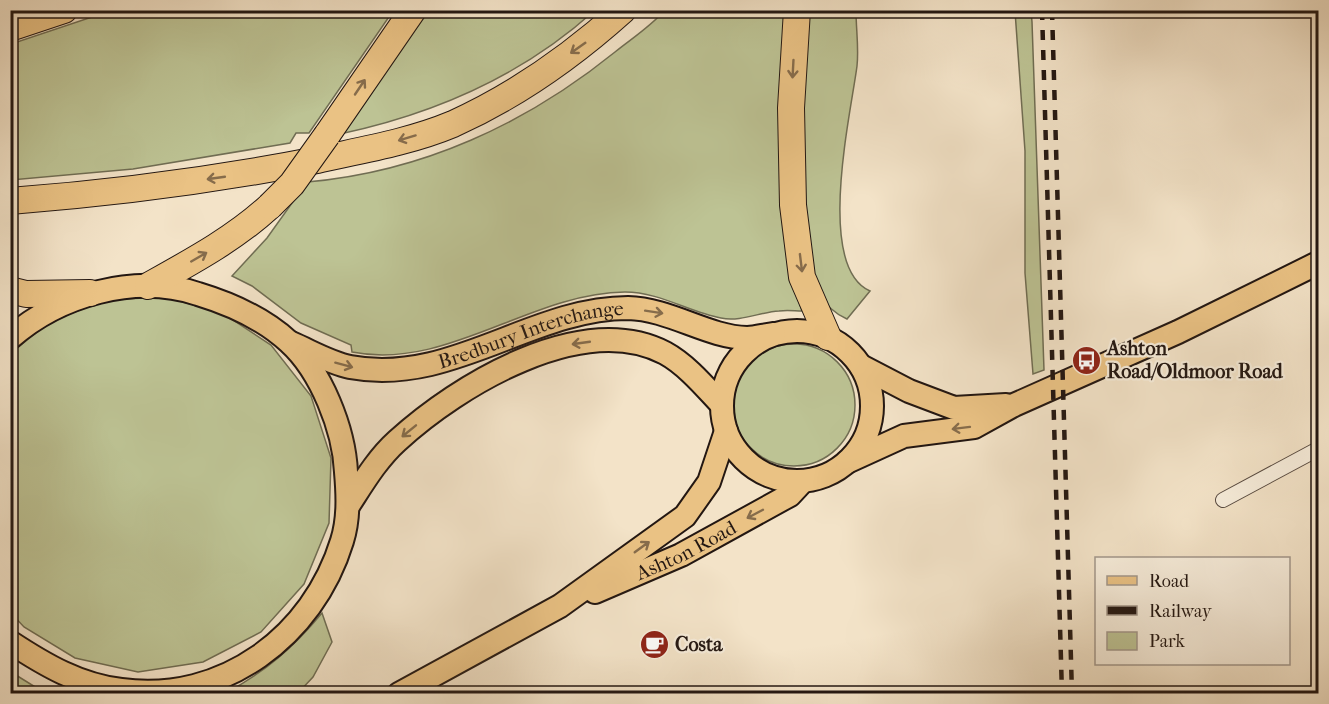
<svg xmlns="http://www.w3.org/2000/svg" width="1329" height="704" font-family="'IM FELL French Canon',serif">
<rect width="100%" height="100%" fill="#f3e3c8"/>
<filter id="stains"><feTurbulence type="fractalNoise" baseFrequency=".00333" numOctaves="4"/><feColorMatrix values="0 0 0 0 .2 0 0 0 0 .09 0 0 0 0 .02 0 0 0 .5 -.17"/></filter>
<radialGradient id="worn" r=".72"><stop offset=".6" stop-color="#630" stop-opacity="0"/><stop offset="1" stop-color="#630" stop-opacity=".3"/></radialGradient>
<g fill="#bdc394" stroke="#706d53" stroke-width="1.5">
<path d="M 110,11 L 110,10 L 393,11 L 309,133 L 296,133 L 290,143 L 133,169 L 11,180 L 11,44 Z"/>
<path d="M 422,11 L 594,11 C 523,75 434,114 340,134 Z"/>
<path d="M 664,11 L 786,11 C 781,111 769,215 802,311 C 795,311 787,310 779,311 C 760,312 741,322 721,318 C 689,312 659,292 625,292 C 530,293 447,371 352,352 L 351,345 L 301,323 L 252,286 L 232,276 L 267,238 L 307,182 C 422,172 526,124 615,52 C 631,39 650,27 664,11 Z"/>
<path d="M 808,11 L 856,11 C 856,29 859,48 857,66 C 851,113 815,267 870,291 L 847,319 C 836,314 826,306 821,295 C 807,267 807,234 805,204 C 802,140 802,75 808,11 Z"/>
<path d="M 1015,11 L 1031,11 L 1032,22 L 1044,370 L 1033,374 L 1025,273 L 1025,151 Z"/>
<path d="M 164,297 L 221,312 L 271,345 L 311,396 L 331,458 L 329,523 L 304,584 L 261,632 L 203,662 L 138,672 L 75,658 L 24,627 L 10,612 L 10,354 L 49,322 L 105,300 Z"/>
<circle cx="794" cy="405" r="61"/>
<path d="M 322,613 L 332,642 L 313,677 L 298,693 L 226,693 C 266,671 293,648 322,613 Z"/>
<path d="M 11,672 L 45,693 L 11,693 Z"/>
</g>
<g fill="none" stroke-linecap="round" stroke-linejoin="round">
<defs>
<path id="minor" d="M 1223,500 L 1318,449"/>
<g id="primary">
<path id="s1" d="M 595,592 L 681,555 L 790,495 L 803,481"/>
<path d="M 399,694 L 560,606 L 685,516 L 709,482 L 726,431"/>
</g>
<g id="trunk">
<circle cx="797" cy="406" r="75"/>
<path d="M 10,338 C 59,295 135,273 198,294 C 231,304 263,318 289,342 C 321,371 344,429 346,472 C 348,495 349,519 342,541 C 313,636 223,704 121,690 C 79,685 45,665 10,642"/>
<path id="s2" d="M 291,343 C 310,351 330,363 350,367 C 451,386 531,308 628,308 C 670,309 707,337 747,338 C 755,338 765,335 774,334"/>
<path d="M 861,366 L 909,391 L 954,408 L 1006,405"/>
<path d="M 847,462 L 904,436 L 974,427 L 1014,405 L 1178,332 L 1318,263"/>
<path d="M 348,506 C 363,483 377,459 397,441 C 458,385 582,310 665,353 C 687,365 706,388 722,405"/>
</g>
<g id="motorway">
<path d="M 797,10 L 791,108 L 793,205 L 802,277 L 828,337"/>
<path d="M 10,28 L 64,10"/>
<path d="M 327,135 L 413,10"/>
<path d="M 10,201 C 114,193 215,180 317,160 C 362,150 410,142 453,124 C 515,96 573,55 623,10"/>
<path d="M 148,286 C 191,262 234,239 270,206"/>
<path d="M 10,290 L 26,294 L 90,293"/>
</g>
</defs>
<use href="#minor" stroke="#574a40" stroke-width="16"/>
<use href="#primary" stroke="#231712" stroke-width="26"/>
<use href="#trunk" stroke="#231712" stroke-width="26"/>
<use href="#motorway" stroke="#231712" stroke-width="28"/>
<use href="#minor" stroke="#f7eddb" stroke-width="14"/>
<use href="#primary" stroke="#eac284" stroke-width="22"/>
<use href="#trunk" stroke="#eac284" stroke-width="22"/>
<use href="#motorway" stroke="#eac284" stroke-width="26"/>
<g stroke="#231712" stroke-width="4.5" stroke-dasharray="10 10" stroke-linecap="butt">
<path d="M 1042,10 L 1062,694"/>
<path d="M 1052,10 L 1072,694"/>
</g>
<defs>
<path id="motorway-bridge" d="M 270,206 L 292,184 L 327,135"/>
</defs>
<use href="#motorway-bridge" stroke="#231712" stroke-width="28" stroke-linecap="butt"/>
<use href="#motorway-bridge" stroke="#eac284" stroke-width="26"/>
</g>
<defs><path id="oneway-shaft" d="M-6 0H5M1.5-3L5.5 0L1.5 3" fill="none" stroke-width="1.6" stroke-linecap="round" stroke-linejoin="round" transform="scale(1.5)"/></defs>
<g stroke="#866c4b">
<use href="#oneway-shaft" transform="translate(578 48) rotate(145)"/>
<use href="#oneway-shaft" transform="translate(793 69) rotate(93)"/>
<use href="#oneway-shaft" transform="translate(360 87) rotate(-56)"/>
<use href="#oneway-shaft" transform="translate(407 138) rotate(163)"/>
<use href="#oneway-shaft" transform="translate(216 178) rotate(172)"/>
<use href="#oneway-shaft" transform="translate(199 257) rotate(-30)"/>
<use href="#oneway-shaft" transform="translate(801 263) rotate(83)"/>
<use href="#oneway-shaft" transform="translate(654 312) rotate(9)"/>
<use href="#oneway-shaft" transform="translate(581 343) rotate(172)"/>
<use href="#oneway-shaft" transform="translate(344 365) rotate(15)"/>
<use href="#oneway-shaft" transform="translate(961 428) rotate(173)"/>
<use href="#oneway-shaft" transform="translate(409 431) rotate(141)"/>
<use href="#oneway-shaft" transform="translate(755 514) rotate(152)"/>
<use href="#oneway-shaft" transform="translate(642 547) rotate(-36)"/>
</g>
<defs>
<symbol id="bus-disc" viewBox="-11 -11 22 22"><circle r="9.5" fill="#8f2418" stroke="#f7eddb"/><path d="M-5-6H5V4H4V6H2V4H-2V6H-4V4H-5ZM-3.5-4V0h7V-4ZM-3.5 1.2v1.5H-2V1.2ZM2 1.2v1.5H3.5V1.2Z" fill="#fff"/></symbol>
<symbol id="cafe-disc" viewBox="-11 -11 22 22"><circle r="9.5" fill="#8f2418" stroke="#f7eddb"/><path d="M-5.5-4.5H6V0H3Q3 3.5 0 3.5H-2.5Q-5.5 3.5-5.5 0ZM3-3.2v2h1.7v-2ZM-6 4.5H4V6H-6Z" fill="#fff"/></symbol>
</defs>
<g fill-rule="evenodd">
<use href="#bus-disc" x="1070" y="344" width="33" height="33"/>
<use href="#cafe-disc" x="638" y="628" width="33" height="33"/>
</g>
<g text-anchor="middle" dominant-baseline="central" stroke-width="4.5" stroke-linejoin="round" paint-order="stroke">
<g font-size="20" fill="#231712" stroke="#f7eddb">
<text stroke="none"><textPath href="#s2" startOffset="250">Bredbury Interchange</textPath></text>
<text stroke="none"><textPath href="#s1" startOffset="100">Ashton Road</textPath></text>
</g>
<g font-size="20" font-weight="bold" fill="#231712" stroke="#f7eddb" text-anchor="start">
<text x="1107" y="348">Ashton<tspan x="1107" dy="23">Road/Oldmoor Road</tspan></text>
<text x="675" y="644">Costa</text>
</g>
</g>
<rect width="1329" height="704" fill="none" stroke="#f3e3c8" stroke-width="36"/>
<rect x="12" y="12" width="1305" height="680" fill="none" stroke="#231712" stroke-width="3"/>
<rect x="18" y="18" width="1293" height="668" fill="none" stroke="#231712" stroke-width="1.5"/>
<rect x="1095" y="557" width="195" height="108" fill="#f7eddb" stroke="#a2978b" stroke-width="1.5"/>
<rect x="1107" y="576" width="30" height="9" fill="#eac284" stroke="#a2978b" stroke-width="1.5"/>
<text x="1149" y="587" font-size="18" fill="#231712">Road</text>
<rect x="1107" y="606" width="30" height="9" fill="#231712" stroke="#a2978b" stroke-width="1.5"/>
<text x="1149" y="617" font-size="18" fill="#231712">Railway</text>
<rect x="1107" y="632" width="30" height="18" fill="#bdc394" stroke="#a2978b" stroke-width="1.5"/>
<text x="1149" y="647" font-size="18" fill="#231712">Park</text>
<rect width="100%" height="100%" filter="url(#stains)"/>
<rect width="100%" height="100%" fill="url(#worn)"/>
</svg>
